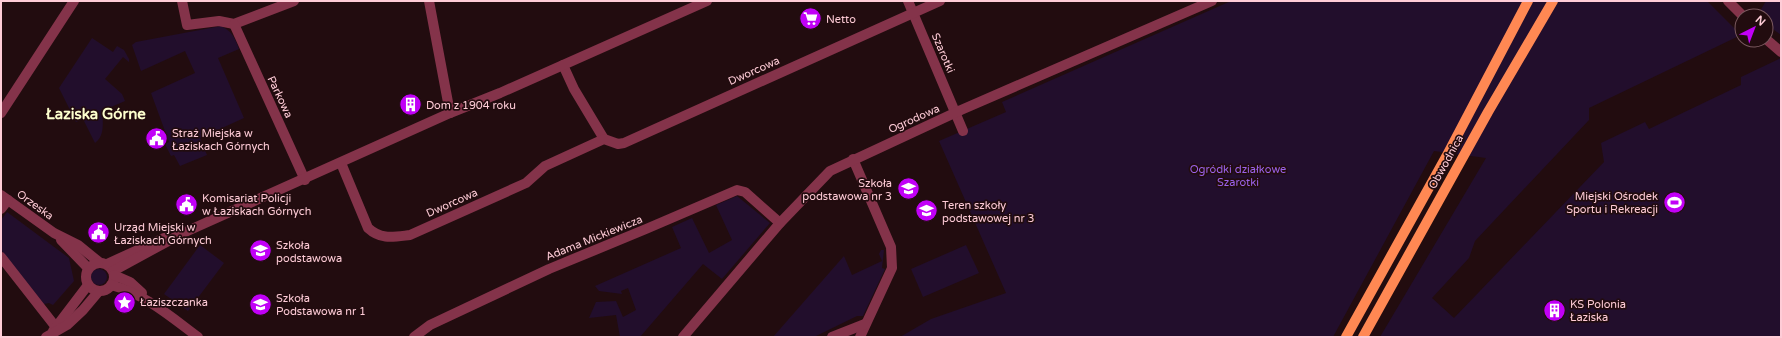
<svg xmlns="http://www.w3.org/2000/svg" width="1782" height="338" font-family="'Varela Round',sans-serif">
<rect width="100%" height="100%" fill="#220c0f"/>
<g fill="#220e2c">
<path d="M 1231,1 L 1707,1 L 1741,35 L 1589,108 L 1589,120 L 1475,241 L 1469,258 L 1432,298 L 1454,318 L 1604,162 L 1601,143 L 1645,122 L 1649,129 L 1741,85 L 1741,77 L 1781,58 L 1781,337 L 1380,337 L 1486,158 L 1434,151 L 1333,337 L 900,337 L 931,319 L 1006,293 L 939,141 L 1006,112 L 1002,102 Z"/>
<path d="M 1766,1 L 1781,1 L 1781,35 L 1766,24 L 1766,16 L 1757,16 Z"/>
<path d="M 221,26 C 232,31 235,38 239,49 L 218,58 L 244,118 L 200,138 L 207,155 L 180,166 L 174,155 L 171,156 L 165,144 L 169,142 L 151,93 L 195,73 L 185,51 L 141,71 L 132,45 L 136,42 Z"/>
<path d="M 92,38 L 113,52 L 117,46 L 124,50 L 129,59 L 129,62 L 123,57 L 105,79 L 122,94 L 125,101 L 102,111 C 103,122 105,136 95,143 L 83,119 L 76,122 L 59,88 Z"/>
<path d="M 737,196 L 770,223 L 722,279 L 703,264 L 640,337 L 620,337 L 616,315 L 589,318 L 596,302 L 616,301 L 623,317 L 636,310 L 628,288 L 621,291 L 622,294 L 599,291 L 595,286 L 681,248 L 672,227 L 692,218 L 709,253 L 732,240 L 716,205 Z"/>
<path d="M 7,212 L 69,258 L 74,281 L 53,305 L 49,303 L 44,304 L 1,250 L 1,220 Z"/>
<path d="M 200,245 L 224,263 L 188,311 L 164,294 Z"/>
<path d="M 966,245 L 979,273 L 923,297 L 911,269 Z"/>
<path d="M 881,250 L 884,250 L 882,268 L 885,269 L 863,316 L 857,316 L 814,337 L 773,337 L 844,256 L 852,275 L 882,261 L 879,254 Z"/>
<circle cx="99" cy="277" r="8"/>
</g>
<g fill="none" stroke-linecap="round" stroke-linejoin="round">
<g stroke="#84334a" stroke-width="10">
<path d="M 182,1 L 187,25 L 219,21 L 234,24 L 294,1"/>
<path d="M 429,1 L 450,113"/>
<path d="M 908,1 L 963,131"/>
<path d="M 1728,1 L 1743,16"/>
<path d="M 234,24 L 305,180"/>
<path d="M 1766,39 L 1781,52"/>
<path d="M 563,65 L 574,89 L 604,139"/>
<path d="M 1,113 L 74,1"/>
<path d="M 853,159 L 891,247 L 892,268 L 860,337"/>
<path d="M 341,163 L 368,228 C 381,240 393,237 410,235 L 526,183 L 545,166 L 604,139 L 618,144 L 624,143 L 940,1"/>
<path d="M 1,195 L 54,233 L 78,245 L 99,262"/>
<path d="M 1,209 L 8,200"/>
<path d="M 61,240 L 88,268"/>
<path d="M 1,257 L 55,326"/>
<circle cx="100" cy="277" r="14"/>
<path d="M 107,264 L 164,238"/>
<path d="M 113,271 L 183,233 L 450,113 L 500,93 L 707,1"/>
<path d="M 114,275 L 130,282 L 142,293"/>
<path d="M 111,285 C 145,294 171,317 198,337"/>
<path d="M 53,331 L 88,285"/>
<path d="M 46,337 L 67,325 L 83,310 L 99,291"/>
<path d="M 414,337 L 430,325 L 549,269 L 646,229 L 737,190 L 745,192 L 780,223"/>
<path d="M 683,337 L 780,223 L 830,171 L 961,110 L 1212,1"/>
<path d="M 832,337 L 865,324"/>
</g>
<g stroke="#ff8853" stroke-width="10">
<path d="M 1346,337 L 1446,157 L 1528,1"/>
<path d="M 1363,337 L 1488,112 L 1553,1"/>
</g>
</g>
<defs>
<symbol id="supermarket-disc" viewBox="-11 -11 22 22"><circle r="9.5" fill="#c100f7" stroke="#220c0f"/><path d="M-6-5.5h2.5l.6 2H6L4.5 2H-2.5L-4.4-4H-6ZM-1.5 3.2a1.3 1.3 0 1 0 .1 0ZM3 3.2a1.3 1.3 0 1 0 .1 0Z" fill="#fff"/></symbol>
<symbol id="building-disc" viewBox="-11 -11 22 22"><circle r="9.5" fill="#c100f7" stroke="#220c0f"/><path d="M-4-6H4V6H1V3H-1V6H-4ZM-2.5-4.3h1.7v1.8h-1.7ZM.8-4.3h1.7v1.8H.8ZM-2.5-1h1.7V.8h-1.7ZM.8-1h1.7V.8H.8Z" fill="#fff"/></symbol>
<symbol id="civic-disc" viewBox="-11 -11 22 22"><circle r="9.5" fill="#c100f7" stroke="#220c0f"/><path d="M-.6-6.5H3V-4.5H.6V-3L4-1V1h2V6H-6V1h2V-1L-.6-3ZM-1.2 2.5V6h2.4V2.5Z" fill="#fff"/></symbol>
<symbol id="school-disc" viewBox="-11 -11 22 22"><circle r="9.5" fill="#c100f7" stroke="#220c0f"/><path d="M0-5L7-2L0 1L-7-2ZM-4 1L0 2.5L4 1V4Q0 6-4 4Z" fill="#fff"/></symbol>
<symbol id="stadium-disc" viewBox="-11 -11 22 22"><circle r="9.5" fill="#c100f7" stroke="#220c0f"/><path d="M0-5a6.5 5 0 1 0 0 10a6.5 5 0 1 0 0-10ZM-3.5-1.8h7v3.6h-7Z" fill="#fff"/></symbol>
<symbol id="sight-disc" viewBox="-11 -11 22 22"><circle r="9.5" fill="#c100f7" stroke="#220c0f"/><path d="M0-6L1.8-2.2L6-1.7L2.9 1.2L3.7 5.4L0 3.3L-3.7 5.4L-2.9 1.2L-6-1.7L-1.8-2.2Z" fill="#fff"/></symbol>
</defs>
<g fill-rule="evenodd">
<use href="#supermarket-disc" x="798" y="6" width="25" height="25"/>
<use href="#building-disc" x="398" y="92" width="25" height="25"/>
<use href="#civic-disc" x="144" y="126" width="25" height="25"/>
<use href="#school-disc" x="896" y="176" width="25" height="25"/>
<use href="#stadium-disc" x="1662" y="190" width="25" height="25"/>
<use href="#civic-disc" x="174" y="192" width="25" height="25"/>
<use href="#school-disc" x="914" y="198" width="25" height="25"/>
<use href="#civic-disc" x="86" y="220" width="25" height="25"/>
<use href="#school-disc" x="248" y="238" width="25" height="25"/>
<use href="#sight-disc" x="112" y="290" width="25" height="25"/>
<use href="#school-disc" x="248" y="292" width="25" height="25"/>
<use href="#building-disc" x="1542" y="298" width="25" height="25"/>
</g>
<g text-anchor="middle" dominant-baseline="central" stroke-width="3.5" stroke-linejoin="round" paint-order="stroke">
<g font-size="11" fill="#ffccd7" stroke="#220c0f" text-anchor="start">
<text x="826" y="19">Netto</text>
<text x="426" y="105">Dom z 1904 roku</text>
<text x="172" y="133">Straż Miejska w<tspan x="172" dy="13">Łaziskach Górnych</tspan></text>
<text x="892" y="183" text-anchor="end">Szkoła<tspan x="892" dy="13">podstawowa nr 3</tspan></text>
<text x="1658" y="196" text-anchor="end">Miejski Ośrodek<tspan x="1658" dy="13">Sportu i Rekreacji</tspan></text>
<text x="202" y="198">Komisariat Policji<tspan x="202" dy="13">w Łaziskach Górnych</tspan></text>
<text x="942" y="205">Teren szkoły<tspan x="942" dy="13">podstawowej nr 3</tspan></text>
<text x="114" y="227">Urząd Miejski w<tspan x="114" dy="13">Łaziskach Górnych</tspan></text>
<text x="276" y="245">Szkoła<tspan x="276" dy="13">podstawowa</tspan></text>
<text x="276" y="298">Szkoła<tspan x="276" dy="13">Podstawowa nr 1</tspan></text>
<text x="140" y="302">Łaziszczanka</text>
<text x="1570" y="304">KS Polonia<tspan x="1570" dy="13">Łaziska</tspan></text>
</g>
<g font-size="11" fill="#ffccd7" stroke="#220c0f">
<text transform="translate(943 53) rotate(67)">Szarotki</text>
<text transform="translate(754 71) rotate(-24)">Dworcowa</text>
<text transform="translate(280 97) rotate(65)">Parkowa</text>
<text transform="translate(914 119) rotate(-24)">Ogrodowa</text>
<text transform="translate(1446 162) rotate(-61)">Obwodnica</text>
<text transform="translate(452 203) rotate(-24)">Dworcowa</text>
<text transform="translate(35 205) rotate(36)">Orzeska</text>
<text transform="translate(594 238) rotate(-22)">Adama Mickiewicza</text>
</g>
<g font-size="11" fill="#9c62ea" stroke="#220c0f">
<text x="1238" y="169">Ogródki działkowe<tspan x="1238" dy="13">Szarotki</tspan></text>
</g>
<g font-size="15" font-weight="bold" fill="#fdffce" stroke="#220c0f">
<text x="96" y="114">Łaziska Górne</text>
</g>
</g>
<rect width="1782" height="338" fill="none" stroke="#ffccd7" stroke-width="4"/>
<g transform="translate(1754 28) rotate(42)"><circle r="19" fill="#220c0f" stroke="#7a595f"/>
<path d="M0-3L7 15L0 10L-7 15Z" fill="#c100f7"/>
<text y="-6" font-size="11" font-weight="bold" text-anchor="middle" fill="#ffccd7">N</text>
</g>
</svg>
